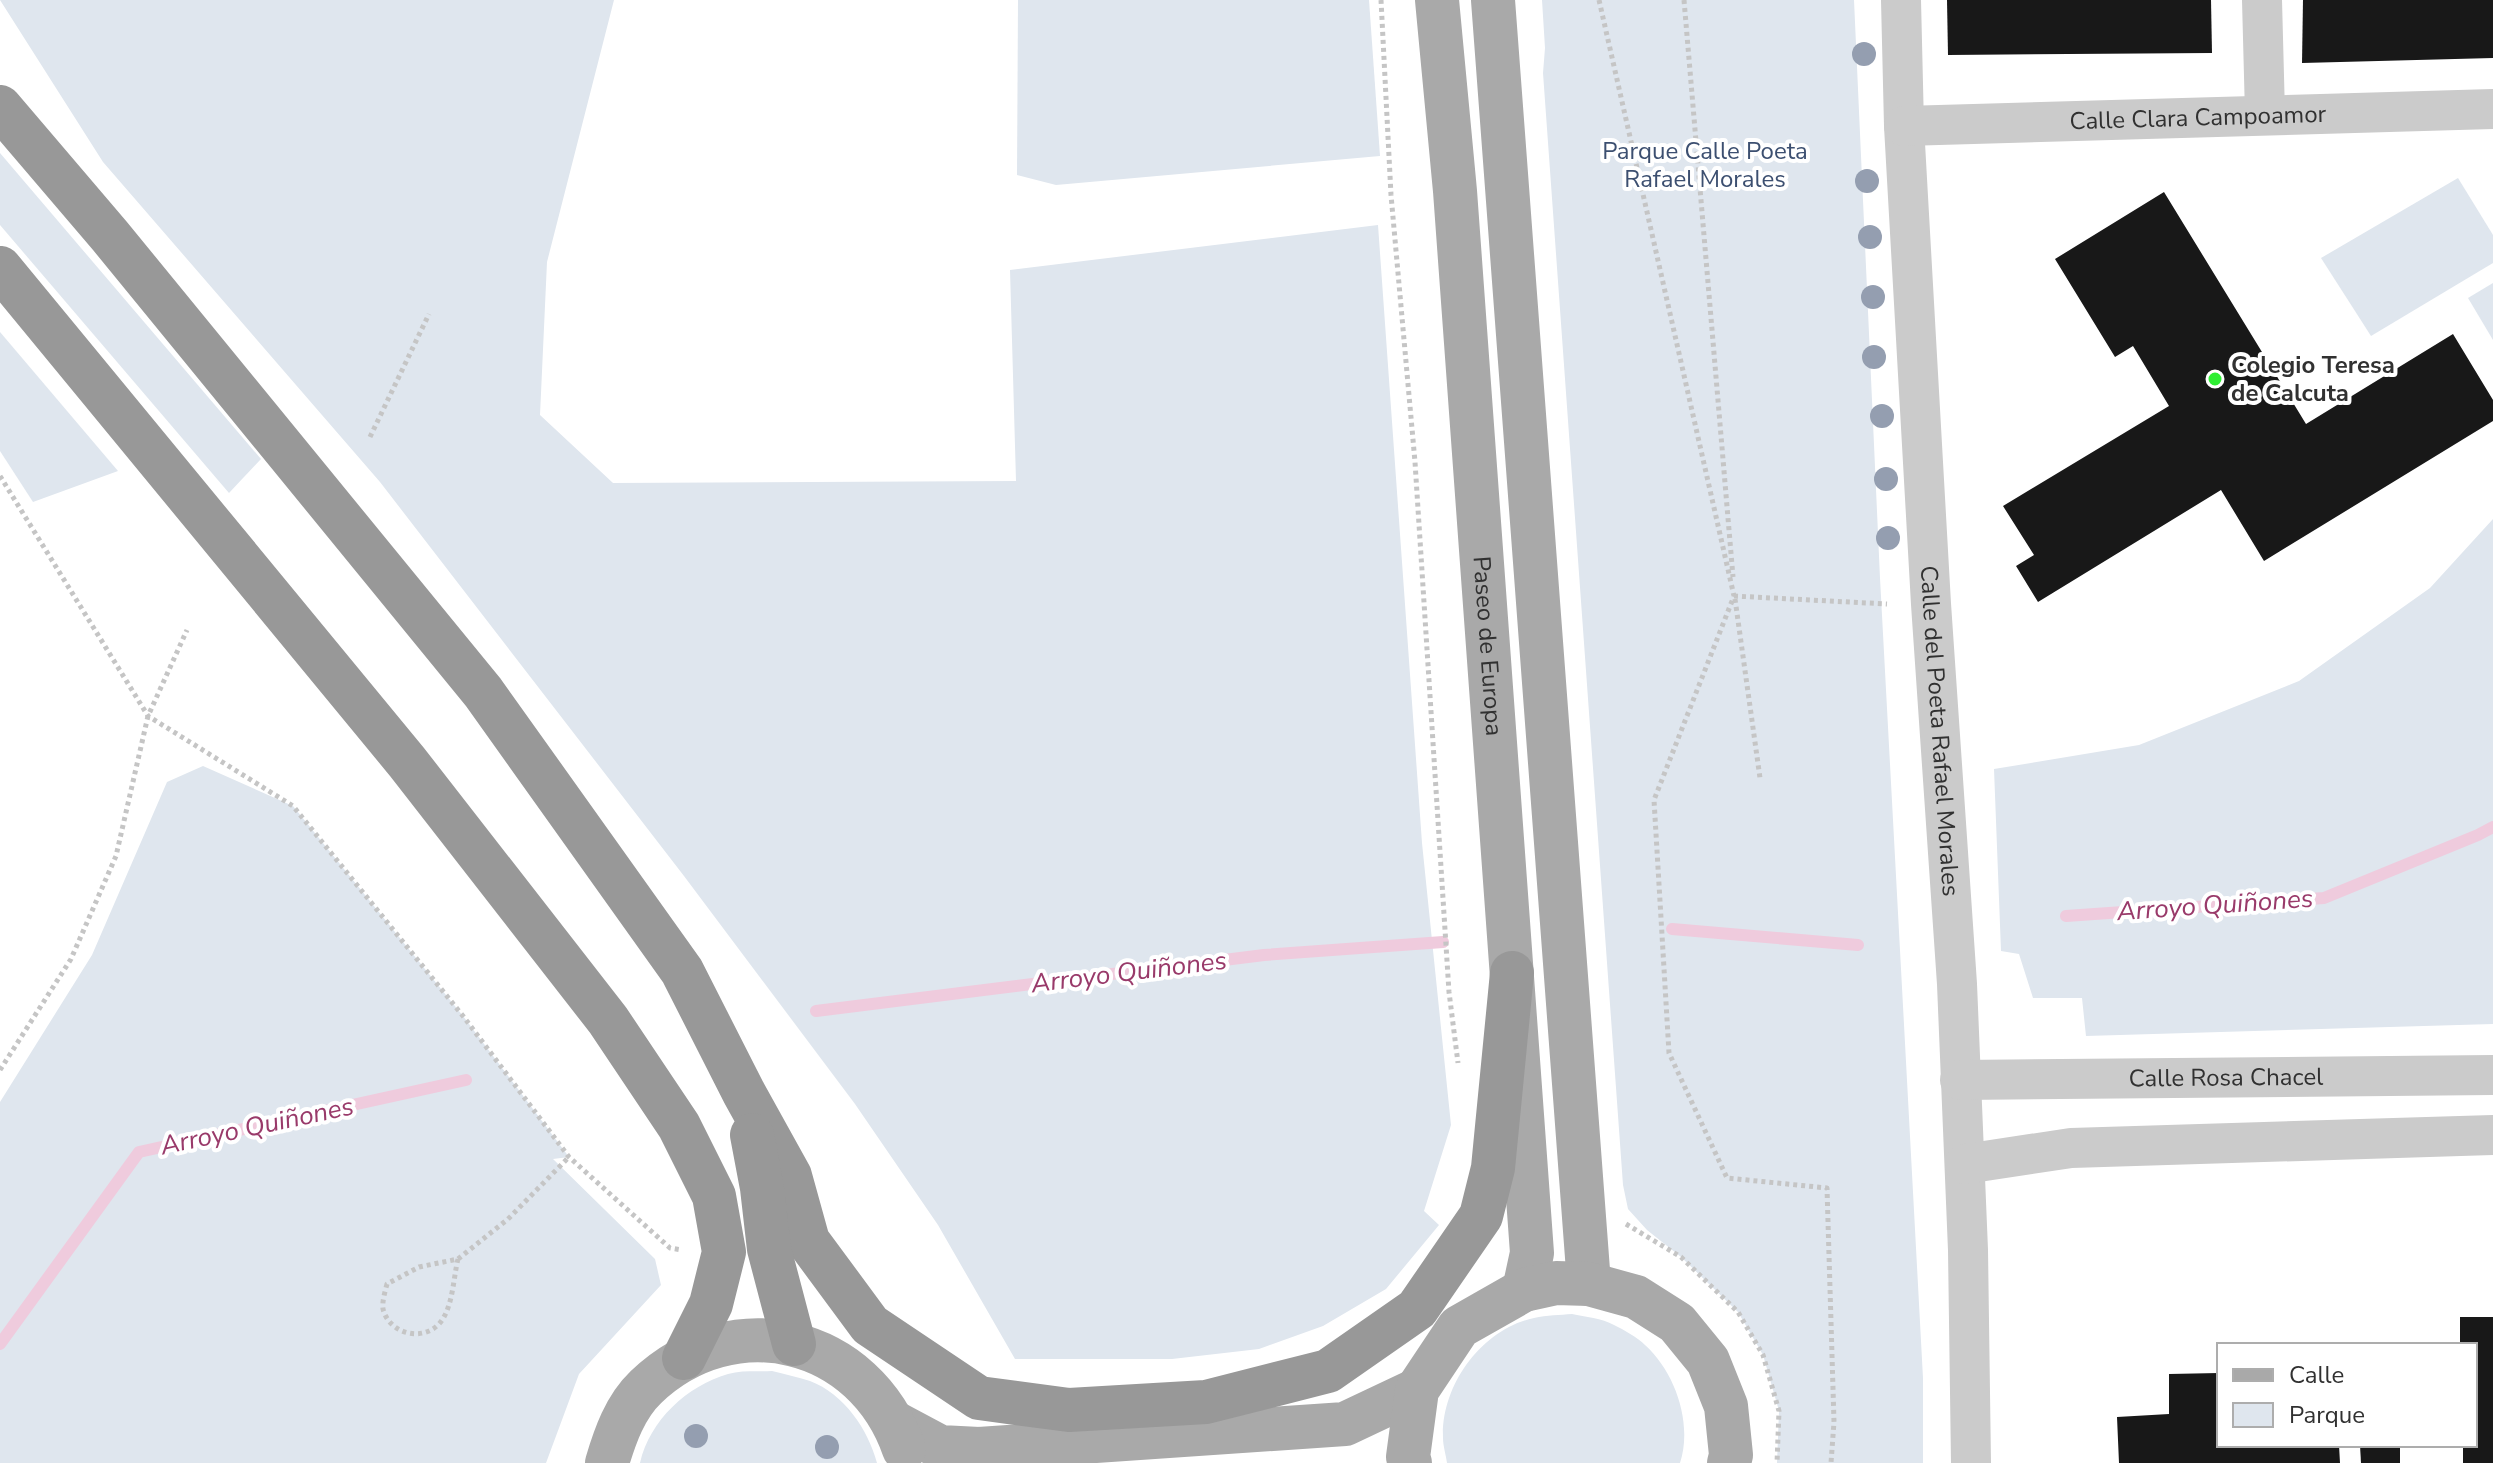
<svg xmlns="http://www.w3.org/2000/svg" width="2493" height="1463" font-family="'Nunito Sans',sans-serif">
<rect width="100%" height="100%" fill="#fff"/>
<g fill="#dfe6ee">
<path d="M 0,0 L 614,0 L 547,262 L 540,415 L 613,483 L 1016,481 L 1010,270 L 1378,225 L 1422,843 L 1451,1125 L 1424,1211 L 1439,1225 L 1386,1289 L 1323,1326 L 1259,1349 L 1172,1359 L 1015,1359 L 938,1225 L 855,1104 L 684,876 L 380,482 L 103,162 Z"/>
<path d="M 1018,0 L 1369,0 L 1380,156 L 1056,185 L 1017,175 Z"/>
<path d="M 1542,0 L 1854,0 L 1880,578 L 1923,1378 L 1923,1463 L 1777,1463 L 1779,1411 L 1763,1355 L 1738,1312 L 1681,1257 L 1647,1230 L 1628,1209 L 1623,1185 L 1543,73 L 1545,48 Z"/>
<path d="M 0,153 L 261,459 L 229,493 L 0,225 Z"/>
<path d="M 2458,178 L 2493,235 L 2493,263 L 2371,336 L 2321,258 Z"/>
<path d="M 2493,283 L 2493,340 L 2468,298 Z"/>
<path d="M 0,332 L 118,471 L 33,502 L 0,451 Z"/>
<path d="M 2493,519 L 2493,1024 L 2086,1036 L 2082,998 L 2033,998 L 2019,954 L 2001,951 L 1994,769 L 2139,745 L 2299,681 L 2430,588 Z"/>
<path d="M 203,766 L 293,806 L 463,1016 L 569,1157 L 553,1159 L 655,1259 L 661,1285 L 579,1374 L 546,1463 L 0,1463 L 0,1102 L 92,955 L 167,782 Z"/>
<path d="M 1572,1314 C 1585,1317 1602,1318 1614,1325 C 1624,1330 1637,1337 1645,1345 C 1675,1372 1693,1423 1680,1463 L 1447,1463 C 1446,1455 1443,1446 1443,1438 C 1441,1385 1482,1329 1534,1318 C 1547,1315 1560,1315 1572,1314 Z"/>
<path d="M 772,1371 C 784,1374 798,1377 810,1381 C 844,1394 868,1429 877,1463 L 640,1463 C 650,1420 687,1386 728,1374 C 742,1370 758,1372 772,1371 Z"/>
</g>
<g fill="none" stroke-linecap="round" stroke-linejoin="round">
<g stroke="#efcbdd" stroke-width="12">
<path d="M 2066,916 L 2324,898 L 2478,835 L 2493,827"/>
<path d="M 1672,929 L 1858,945"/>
<path d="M 816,1011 L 1264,955 L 1443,942"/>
<path d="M 0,1344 L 139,1152 L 466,1080"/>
</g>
</g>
<g fill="#181818">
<path d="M 1947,0 L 2211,0 L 2212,53 L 1948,55 Z"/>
<path d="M 2303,0 L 2493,0 L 2493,58 L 2302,63 Z"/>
<path d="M 2164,192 L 2306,424 L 2453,334 L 2493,400 L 2493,421 L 2264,561 L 2221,490 L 2038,602 L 2016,566 L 2034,555 L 2003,506 L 2169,406 L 2133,346 L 2115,357 L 2055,259 Z"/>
<path d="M 2460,1317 L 2493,1317 L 2493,1463 L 2463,1463 L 2463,1445 L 2475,1445 L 2475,1345 L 2460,1345 Z"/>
<path d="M 2219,1373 L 2219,1445 L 2339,1445 L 2340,1463 L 2119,1463 L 2117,1417 L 2169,1414 L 2169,1374 Z"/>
<path d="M 2360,1445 L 2400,1445 L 2400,1463 L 2361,1463 Z"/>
</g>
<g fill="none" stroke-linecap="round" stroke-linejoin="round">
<g stroke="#c5c5c5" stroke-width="5" stroke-dasharray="4 4" stroke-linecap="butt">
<path d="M 1381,0 L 1391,195 L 1415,462 L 1449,992 L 1458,1063"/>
<path d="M 1599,0 L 1734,596 L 1654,800 L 1669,1053 L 1727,1178 L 1827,1188 L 1834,1422 L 1831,1463"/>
<path d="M 1684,0 L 1733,577"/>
<path d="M 370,437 L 429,314"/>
<path d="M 0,476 L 148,716 L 293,806 L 463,1016 L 569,1157 L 670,1248 L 682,1250"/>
<path d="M 1734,596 L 1887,604"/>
<path d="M 1735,599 L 1760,778"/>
<path d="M 0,1070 L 71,959 L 116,856 L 148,716 L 187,630"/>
<path d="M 1626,1224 L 1681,1257 L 1738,1312 L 1763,1355 L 1779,1411 L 1777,1463"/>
<path d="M 458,1259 C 453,1279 453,1310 438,1325 C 420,1342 389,1333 383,1309 C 382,1301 385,1292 387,1284 L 419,1267 L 458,1259 L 508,1219 L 569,1157"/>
</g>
<g stroke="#cbcbcb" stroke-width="40">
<path id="s1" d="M 1901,0 L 1904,126 L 1931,604 L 1957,984 L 1968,1250 L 1971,1463"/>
<path d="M 2262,0 L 2265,114"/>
<path id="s2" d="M 1904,126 L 2493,109"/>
<path id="s3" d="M 1960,1080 L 2493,1075"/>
<path d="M 1965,1164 L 2071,1148 L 2493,1135"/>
</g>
<g stroke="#a9a9a9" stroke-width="44">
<path id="s4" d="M 1437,0 L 1455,191 L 1532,1253 L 1524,1290"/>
<path d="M 1493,0 L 1589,1284"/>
<path d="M 895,1423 L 940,1447 L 979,1449 L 1345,1424 L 1417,1390"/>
<path d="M 607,1463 C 615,1436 625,1407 646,1387 C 733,1304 865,1336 904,1449"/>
<path d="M 1410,1463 L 1408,1457 L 1417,1390 L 1459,1327 L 1524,1290 L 1556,1283 L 1589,1284 L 1636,1297 L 1677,1323 L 1708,1361 L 1726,1406 L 1731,1455 L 1729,1463"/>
</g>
<g stroke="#989898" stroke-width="44">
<path d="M 0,107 L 110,236 L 483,692 L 682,971 L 744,1093 L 790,1176 L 808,1241 L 870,1325 L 979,1398 L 1069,1410 L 1206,1402 L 1328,1371 L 1417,1309 L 1481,1216 L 1493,1168 L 1512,973"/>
<path d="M 0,268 L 407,762 L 608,1020 L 679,1126 L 714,1196 L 724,1252 L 711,1304 L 684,1358"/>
<path d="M 752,1135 L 762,1188 L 769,1249 L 794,1344"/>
</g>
</g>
<g fill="#949eb0">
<circle cx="1864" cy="54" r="12"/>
<circle cx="1867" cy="181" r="12"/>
<circle cx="1870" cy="237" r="12"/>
<circle cx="1873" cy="297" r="12"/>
<circle cx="1874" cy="357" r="12"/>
<circle cx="1882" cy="416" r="12"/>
<circle cx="1886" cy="479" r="12"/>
<circle cx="1888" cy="538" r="12"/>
<circle cx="696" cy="1436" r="12"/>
<circle cx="827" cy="1447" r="12"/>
</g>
<circle fill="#2eee33" stroke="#fff" stroke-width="3" cx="2215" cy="379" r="8"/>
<g text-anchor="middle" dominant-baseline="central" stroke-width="8" stroke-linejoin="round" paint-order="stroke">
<g font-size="24" fill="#313131" stroke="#fff">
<text stroke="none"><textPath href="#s2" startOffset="294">Calle Clara Campoamor</textPath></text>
<text stroke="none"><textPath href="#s4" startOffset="648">Paseo de Europa</textPath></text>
<text stroke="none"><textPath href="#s1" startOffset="732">Calle del Poeta Rafael Morales</textPath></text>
<text stroke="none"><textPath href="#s3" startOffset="266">Calle Rosa Chacel</textPath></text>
</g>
<g font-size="24" fill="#3c4f70" stroke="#fff">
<text x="1705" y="151">Parque Calle Poeta<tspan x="1705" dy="28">Rafael Morales</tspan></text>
</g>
<g font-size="24" font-weight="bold" fill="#313131" stroke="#fff" text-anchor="start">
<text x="2231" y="365">Colegio Teresa<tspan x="2231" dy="28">de Calcuta</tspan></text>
</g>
<g font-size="26" font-style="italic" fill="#993a6a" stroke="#fff">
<text transform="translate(2215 905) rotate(-4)">Arroyo Quiñones</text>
<text transform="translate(1129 972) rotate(-7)">Arroyo Quiñones</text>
<text transform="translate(257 1126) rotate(-12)">Arroyo Quiñones</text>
</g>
</g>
<rect x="2217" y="1343" width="260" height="104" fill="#ffffff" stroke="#adadad" stroke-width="2"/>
<rect x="2233" y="1369" width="40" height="12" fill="#a9a9a9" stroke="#adadad" stroke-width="2"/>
<text x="2289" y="1383" font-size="24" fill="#313131">Calle</text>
<rect x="2233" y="1403" width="40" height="24" fill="#dfe6ee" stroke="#adadad" stroke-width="2"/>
<text x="2289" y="1423" font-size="24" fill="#313131">Parque</text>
</svg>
